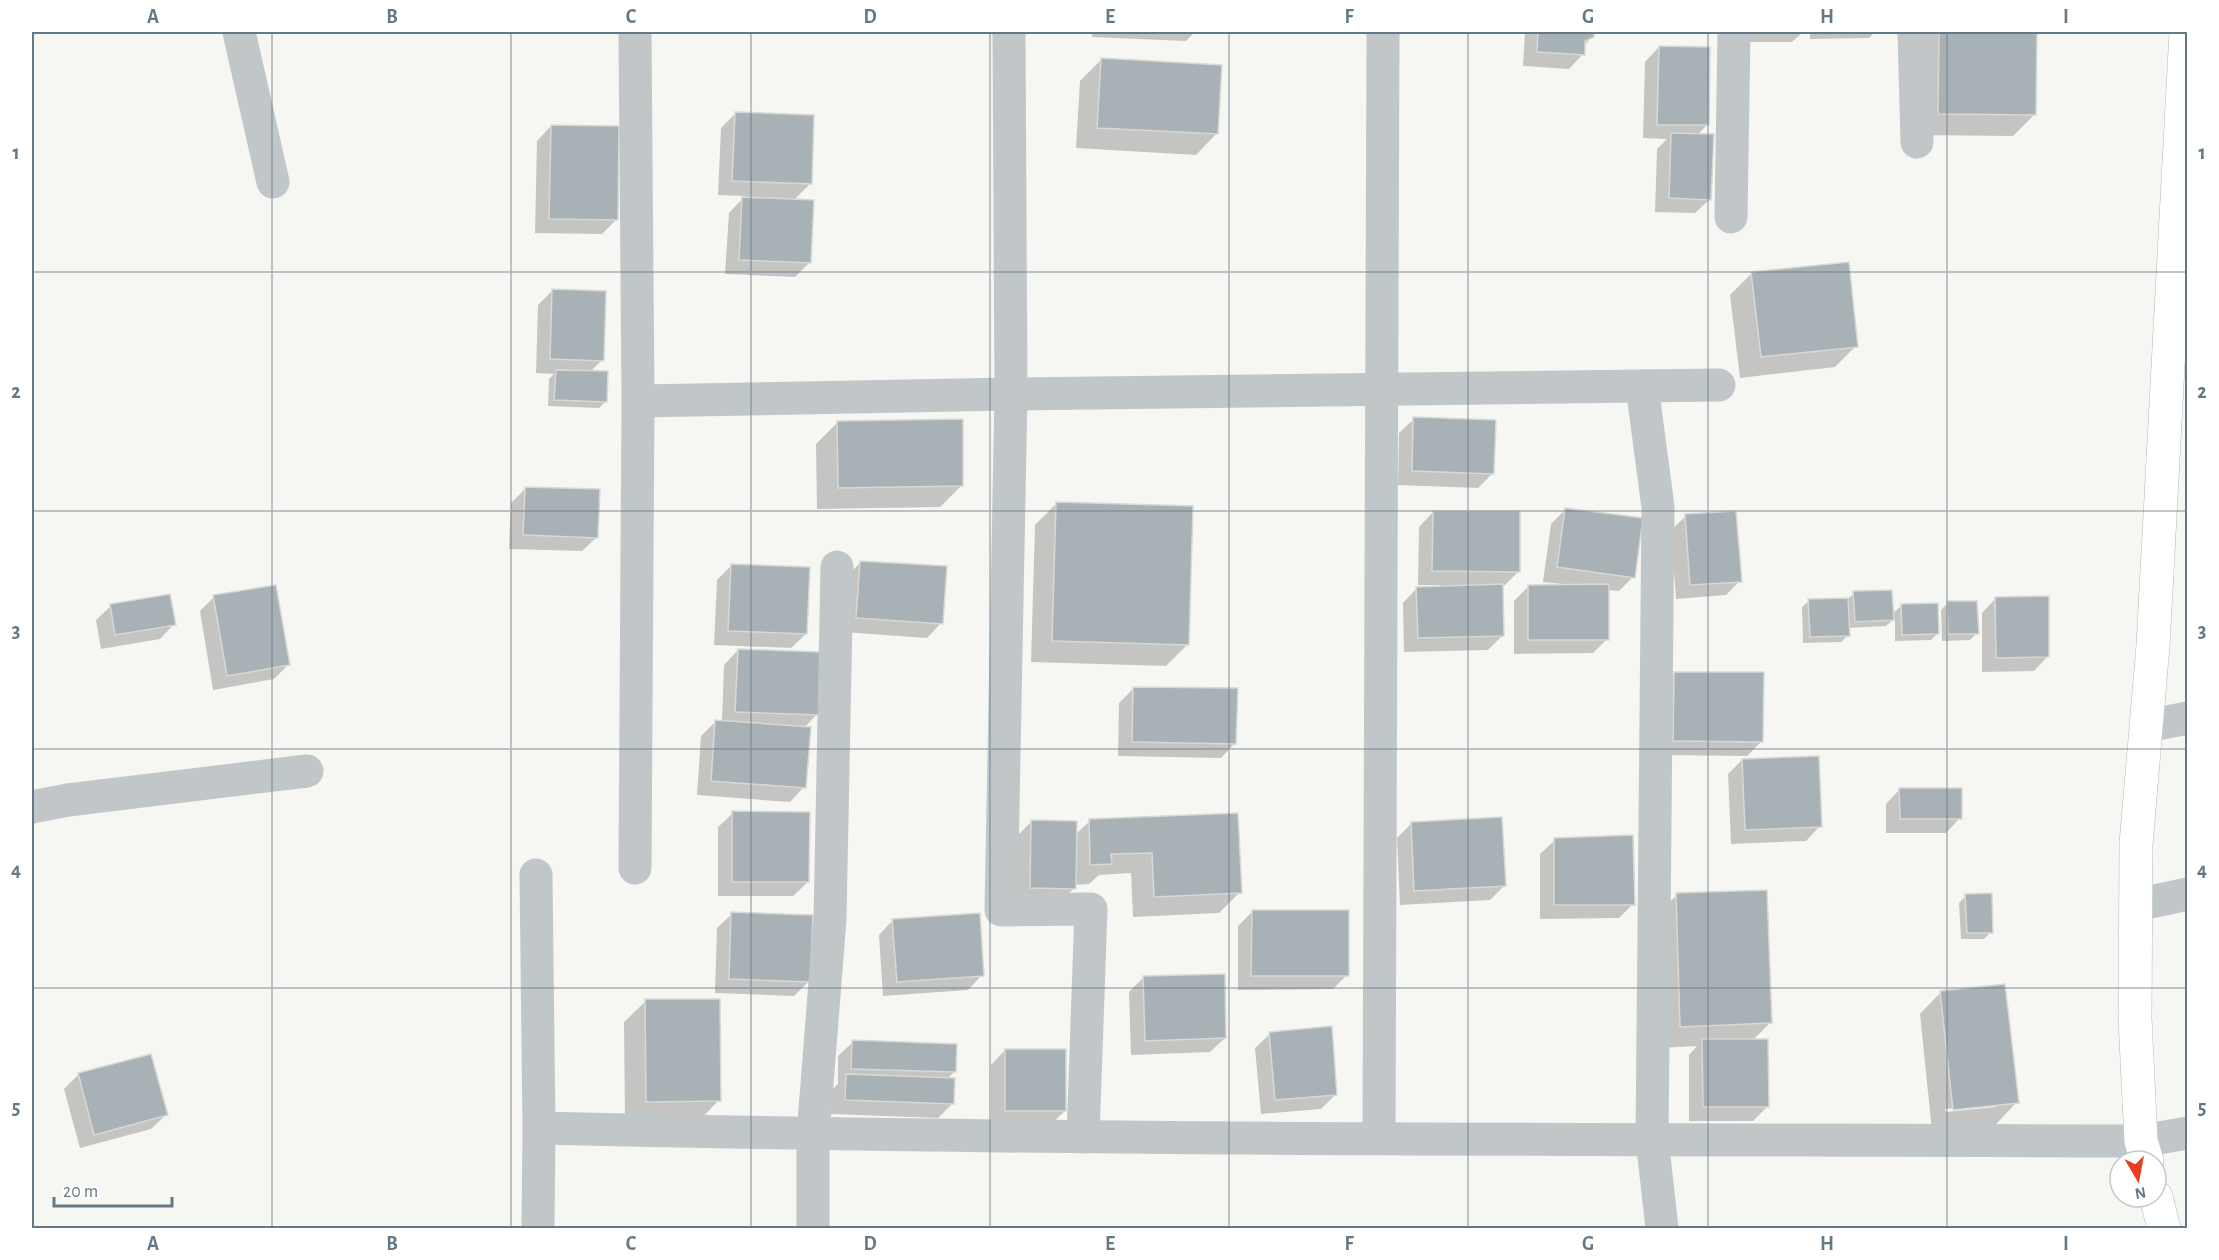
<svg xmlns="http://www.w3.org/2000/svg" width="2219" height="1260" font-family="'Alegreya Sans',sans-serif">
<rect width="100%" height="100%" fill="#f6f6f3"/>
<g fill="#0003" fill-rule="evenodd">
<path d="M 1092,32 L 1195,32 L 1186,41 L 1092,37 Z"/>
<path d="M 1525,32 L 1593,32 L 1592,37 L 1583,46 L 1583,54 L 1569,69 L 1523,66 Z"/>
<path d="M 1731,32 L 1803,32 L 1792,42 L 1731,42 Z"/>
<path d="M 1810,32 L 1875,32 L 1869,38 L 1810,39 Z"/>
<path d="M 1931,32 L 2035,32 L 2035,114 L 2013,136 L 1917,135 L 1918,45 Z"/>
<path d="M 1659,47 L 1707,125 L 1697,135 L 1710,199 L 1695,213 L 1655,212 L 1657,149 L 1667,139 L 1643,138 L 1645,62 Z"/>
<path d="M 1101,60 L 1217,133 L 1196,155 L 1076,148 L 1080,81 Z"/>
<path d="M 735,114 L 810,184 L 793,201 L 810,262 L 795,277 L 725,274 L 729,213 L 745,196 L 718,195 L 721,128 Z"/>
<path d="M 551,126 L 617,219 L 602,234 L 535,233 L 537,141 Z"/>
<path d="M 1751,274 L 1856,346 L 1835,367 L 1740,378 L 1730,295 Z"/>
<path d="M 553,290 L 602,360 L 590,372 L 606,401 L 599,408 L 548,406 L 549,379 L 554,374 L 536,373 L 538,305 Z"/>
<path d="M 1414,419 L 1492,474 L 1478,488 L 1398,485 L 1399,433 Z"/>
<path d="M 838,422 L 962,485 L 940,507 L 817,509 L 816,444 Z"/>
<path d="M 526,488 L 597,537 L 582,551 L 509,549 L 511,503 Z"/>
<path d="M 1056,504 L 1188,644 L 1166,666 L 1031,662 L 1035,525 Z"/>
<path d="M 1565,510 L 1633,577 L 1619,591 L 1607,590 L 1607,639 L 1593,653 L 1514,654 L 1514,601 L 1529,586 L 1561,586 L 1562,584 L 1543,582 L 1551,524 Z"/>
<path d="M 1433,512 L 1519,571 L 1504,586 L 1501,586 L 1503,635 L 1488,650 L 1404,652 L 1403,603 L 1417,588 L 1440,588 L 1440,585 L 1418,585 L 1419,527 Z"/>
<path d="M 1686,516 L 1740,581 L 1726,595 L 1676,599 L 1671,530 Z"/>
<path d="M 861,562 L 941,623 L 927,638 L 843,632 L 846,577 Z"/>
<path d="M 731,566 L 806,634 L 791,648 L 714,645 L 717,580 Z"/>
<path d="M 1854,593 L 1892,614 L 1901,606 L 1938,633 L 1931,640 L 1895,641 L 1895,618 L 1886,626 L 1848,628 L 1848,635 L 1841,642 L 1803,643 L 1802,607 L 1809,601 L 1847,600 Z"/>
<path d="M 214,597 L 288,665 L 274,679 L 213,690 L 200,611 Z"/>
<path d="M 1996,598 L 2048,656 L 2034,671 L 1982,672 L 1982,613 Z"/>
<path d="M 1948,603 L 1977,633 L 1970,640 L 1942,641 L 1941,610 Z"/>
<path d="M 111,606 L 174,624 L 160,639 L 101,649 L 96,620 Z"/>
<path d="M 738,650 L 817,714 L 804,728 L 804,787 L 790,802 L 697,795 L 701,736 L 716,721 L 722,722 L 724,665 Z"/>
<path d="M 1675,673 L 1761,742 L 1747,756 L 1659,755 L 1660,688 Z"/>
<path d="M 1134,688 L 1235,743 L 1221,758 L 1118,756 L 1119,703 Z"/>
<path d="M 1742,760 L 1820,826 L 1806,841 L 1731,844 L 1728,774 Z"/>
<path d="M 1900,789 L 1960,818 L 1946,833 L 1886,833 L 1886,804 Z"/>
<path d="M 733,813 L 808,882 L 793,896 L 718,896 L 718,827 Z"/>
<path d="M 1090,821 L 1240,892 L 1219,913 L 1133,917 L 1131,873 L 1099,875 L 1089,884 L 1074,885 L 1074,888 L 1060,902 L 1016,902 L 1017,836 L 1031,822 L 1075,835 Z"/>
<path d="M 1411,824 L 1505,885 L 1490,900 L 1400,905 L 1397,838 Z"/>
<path d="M 1555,840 L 1633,904 L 1619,918 L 1540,919 L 1540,854 Z"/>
<path d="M 1677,895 L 1770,1023 L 1753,1040 L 1767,1107 L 1753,1121 L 1689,1121 L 1689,1055 L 1697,1046 L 1659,1048 L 1655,916 Z"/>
<path d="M 1966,896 L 1991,932 L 1984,939 L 1961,939 L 1959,903 Z"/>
<path d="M 1252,912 L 1347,975 L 1333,989 L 1238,990 L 1238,926 Z"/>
<path d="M 732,914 L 809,981 L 794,996 L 715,993 L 717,928 Z"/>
<path d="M 893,920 L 982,975 L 968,990 L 883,996 L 879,935 Z"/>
<path d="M 1144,977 L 1225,1038 L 1210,1052 L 1131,1055 L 1129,992 Z"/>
<path d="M 1941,992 L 2017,1102 L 1996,1124 L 1932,1131 L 1920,1014 ZM 1996,1104 L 1996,1107 L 1946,1112 L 1945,1109 Z"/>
<path d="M 646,1001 L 719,1100 L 698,1122 L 625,1122 L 624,1022 Z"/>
<path d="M 1270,1034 L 1336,1094 L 1321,1109 L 1261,1114 L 1255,1048 Z"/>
<path d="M 853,1042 L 955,1071 L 947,1079 L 952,1104 L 938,1118 L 831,1114 L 832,1090 L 838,1084 L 838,1056 Z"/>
<path d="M 1005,1050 L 1065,1111 L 1050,1125 L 991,1125 L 991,1065 Z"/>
<path d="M 78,1075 L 166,1115 L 151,1129 L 80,1148 L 64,1089 Z"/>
</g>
<g fill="#a8b2b6" stroke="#d8d8d5" stroke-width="1.5">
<path d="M 1538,32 L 1594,32 L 1594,37 L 1585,41 L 1585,55 L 1537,52 Z"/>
<path d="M 1939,32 L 2037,32 L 2036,115 L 1938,114 Z"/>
<path d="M 1659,46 L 1710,47 L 1709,125 L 1657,125 Z"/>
<path d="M 1101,58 L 1222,65 L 1218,134 L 1097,128 Z"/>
<path d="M 735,112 L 814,115 L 812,184 L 732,181 Z"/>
<path d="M 551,125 L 619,126 L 618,220 L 549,219 Z"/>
<path d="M 1671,133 L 1714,134 L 1711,200 L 1669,198 Z"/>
<path d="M 742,197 L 814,200 L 811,263 L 739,260 Z"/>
<path d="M 1849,262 L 1858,347 L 1761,357 L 1751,272 Z"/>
<path d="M 552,289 L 606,291 L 604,361 L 550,359 Z"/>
<path d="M 556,370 L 608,371 L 607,402 L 554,400 Z"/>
<path d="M 1413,417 L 1496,420 L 1494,474 L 1412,471 Z"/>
<path d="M 963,419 L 963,486 L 838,488 L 837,421 Z"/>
<path d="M 525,487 L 600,489 L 598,538 L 523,535 Z"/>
<path d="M 1056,502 L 1193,506 L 1189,645 L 1052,641 Z"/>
<path d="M 1565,508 L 1643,518 L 1635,578 L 1557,567 Z"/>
<path d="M 1433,511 L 1520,511 L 1520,572 L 1432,571 Z"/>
<path d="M 1736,511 L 1742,582 L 1690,585 L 1685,514 Z"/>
<path d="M 860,561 L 947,566 L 943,624 L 856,618 Z"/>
<path d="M 731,564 L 810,567 L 807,634 L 728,631 Z"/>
<path d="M 1503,584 L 1504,636 L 1418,638 L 1416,587 Z"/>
<path d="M 1609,584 L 1609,640 L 1528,640 L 1528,585 Z"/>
<path d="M 276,585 L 290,665 L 227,676 L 213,595 Z"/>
<path d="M 1892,590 L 1894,620 L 1855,622 L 1853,591 Z"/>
<path d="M 170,594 L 176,625 L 115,635 L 110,604 Z"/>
<path d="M 2049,596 L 2049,657 L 1996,658 L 1995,597 Z"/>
<path d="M 1848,598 L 1850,636 L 1810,637 L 1808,599 Z"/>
<path d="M 1947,601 L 1977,601 L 1979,634 L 1948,634 Z"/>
<path d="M 1938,603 L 1939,634 L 1902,635 L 1901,604 Z"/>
<path d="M 738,649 L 821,652 L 819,715 L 735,712 Z"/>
<path d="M 1674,672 L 1764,672 L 1763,742 L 1673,741 Z"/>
<path d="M 1133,687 L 1238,688 L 1236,744 L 1132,742 Z"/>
<path d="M 715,720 L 811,727 L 806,788 L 711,781 Z"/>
<path d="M 1819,756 L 1822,827 L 1745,830 L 1742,759 Z"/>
<path d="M 1899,788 L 1962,788 L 1962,819 L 1900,819 Z"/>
<path d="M 732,811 L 810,812 L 809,882 L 732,882 Z"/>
<path d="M 1238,813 L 1242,893 L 1154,897 L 1152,853 L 1111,854 L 1112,864 L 1090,865 L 1089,819 Z"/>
<path d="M 1502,817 L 1506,886 L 1414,891 L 1411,822 Z"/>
<path d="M 1031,820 L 1077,821 L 1076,889 L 1030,888 Z"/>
<path d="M 1633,835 L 1635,905 L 1554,905 L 1554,838 Z"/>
<path d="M 1767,890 L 1772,1023 L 1680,1027 L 1676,893 Z"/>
<path d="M 1992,893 L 1993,933 L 1967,933 L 1965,894 Z"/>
<path d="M 1252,910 L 1349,910 L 1349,976 L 1251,976 Z"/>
<path d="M 731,912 L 813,915 L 810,982 L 729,979 Z"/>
<path d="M 980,913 L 984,976 L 897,982 L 892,919 Z"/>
<path d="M 1225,974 L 1226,1038 L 1145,1041 L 1143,976 Z"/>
<path d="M 2005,984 L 2019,1103 L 1953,1110 L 1940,991 Z"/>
<path d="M 645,999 L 720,999 L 721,1101 L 646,1102 Z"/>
<path d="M 1332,1026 L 1337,1095 L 1275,1100 L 1269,1032 Z"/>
<path d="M 1702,1039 L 1768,1039 L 1769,1107 L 1703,1107 Z"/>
<path d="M 852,1040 L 957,1044 L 956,1072 L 851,1069 Z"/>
<rect x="1005" y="1049" width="61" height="62"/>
<path d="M 151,1054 L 168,1115 L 94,1135 L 78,1073 Z"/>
<path d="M 846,1074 L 955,1078 L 954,1104 L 845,1100 Z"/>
</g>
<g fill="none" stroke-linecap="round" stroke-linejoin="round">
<defs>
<g id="secondary">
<path d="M 2147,1161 L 2141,1141 L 2135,1018 L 2136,844 L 2153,646 L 2186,32"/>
<path d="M 2156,1197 L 2164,1228"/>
</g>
</defs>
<use href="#secondary" stroke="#b4babe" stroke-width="34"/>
<g stroke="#c1c7c9" stroke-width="33">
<path d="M 239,32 L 273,182"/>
<path d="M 635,32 L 638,401 L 635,868"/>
<path d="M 1009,32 L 1011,394 L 1001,910 L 1091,909 L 1083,1137"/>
<path d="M 1914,32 L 1917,142"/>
<path d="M 1731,217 L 1734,32"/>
<path d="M 1642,386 L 1658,507 L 1652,1139 L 1662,1228"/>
<path d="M 638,401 L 1011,394 L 1719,385"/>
<path d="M 2146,726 L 2188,718"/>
<path d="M 32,807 L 68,800 L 307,771"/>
<path d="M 536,875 L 539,1128 L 538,1228"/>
<path d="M 2136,905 L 2188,894"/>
<path d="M 539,1128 C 1073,1141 1607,1139 2141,1141 L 2188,1133"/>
<path d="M 1379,1138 L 1383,32"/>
<path d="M 813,1228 L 813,1135 L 830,919 L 837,567"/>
</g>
<use href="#secondary" stroke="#fff" stroke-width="33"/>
</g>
<path fill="none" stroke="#647985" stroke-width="1.5" stroke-opacity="0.55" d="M 272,32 L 272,1228M 511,32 L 511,1228M 751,32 L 751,1228M 990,32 L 990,1228M 1229,32 L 1229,1228M 1468,32 L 1468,1228M 1708,32 L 1708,1228M 1947,32 L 1947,1228M 32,272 L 2188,272M 32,511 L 2188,511M 32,749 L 2188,749M 32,988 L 2188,988"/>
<rect width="2219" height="1260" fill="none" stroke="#ffffff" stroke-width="66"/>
<g transform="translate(2138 1179) rotate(170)"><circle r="28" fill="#ffffff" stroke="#c1c9ce" stroke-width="1.5"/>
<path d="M0-4.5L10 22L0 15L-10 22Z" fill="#eb3e1e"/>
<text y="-9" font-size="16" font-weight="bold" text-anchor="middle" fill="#647985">N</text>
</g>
<path d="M54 1197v9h118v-9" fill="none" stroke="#647985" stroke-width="3"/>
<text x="63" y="1197" font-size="18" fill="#647985" stroke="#ffffff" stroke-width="4.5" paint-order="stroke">20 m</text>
<rect x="33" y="33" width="2153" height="1194" fill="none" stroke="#647985" stroke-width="2"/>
<g font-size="20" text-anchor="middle" font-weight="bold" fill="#647985">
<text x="153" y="23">A</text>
<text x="392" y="23">B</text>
<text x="631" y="23">C</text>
<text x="870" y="23">D</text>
<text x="1110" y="23">E</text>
<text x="1349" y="23">F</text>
<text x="1588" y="23">G</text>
<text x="1827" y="23">H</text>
<text x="2066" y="23">I</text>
<text x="16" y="159">1</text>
<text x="2202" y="159">1</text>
<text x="16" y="398">2</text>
<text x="2202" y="398">2</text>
<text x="16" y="637">3</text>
<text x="2202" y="637">3</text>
<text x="16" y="876">4</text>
<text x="2202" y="876">4</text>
<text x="16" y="1114">5</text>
<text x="2202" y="1114">5</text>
<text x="153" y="1250">A</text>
<text x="392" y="1250">B</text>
<text x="631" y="1250">C</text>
<text x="870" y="1250">D</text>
<text x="1110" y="1250">E</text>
<text x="1349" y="1250">F</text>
<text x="1588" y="1250">G</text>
<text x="1827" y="1250">H</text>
<text x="2066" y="1250">I</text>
</g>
</svg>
